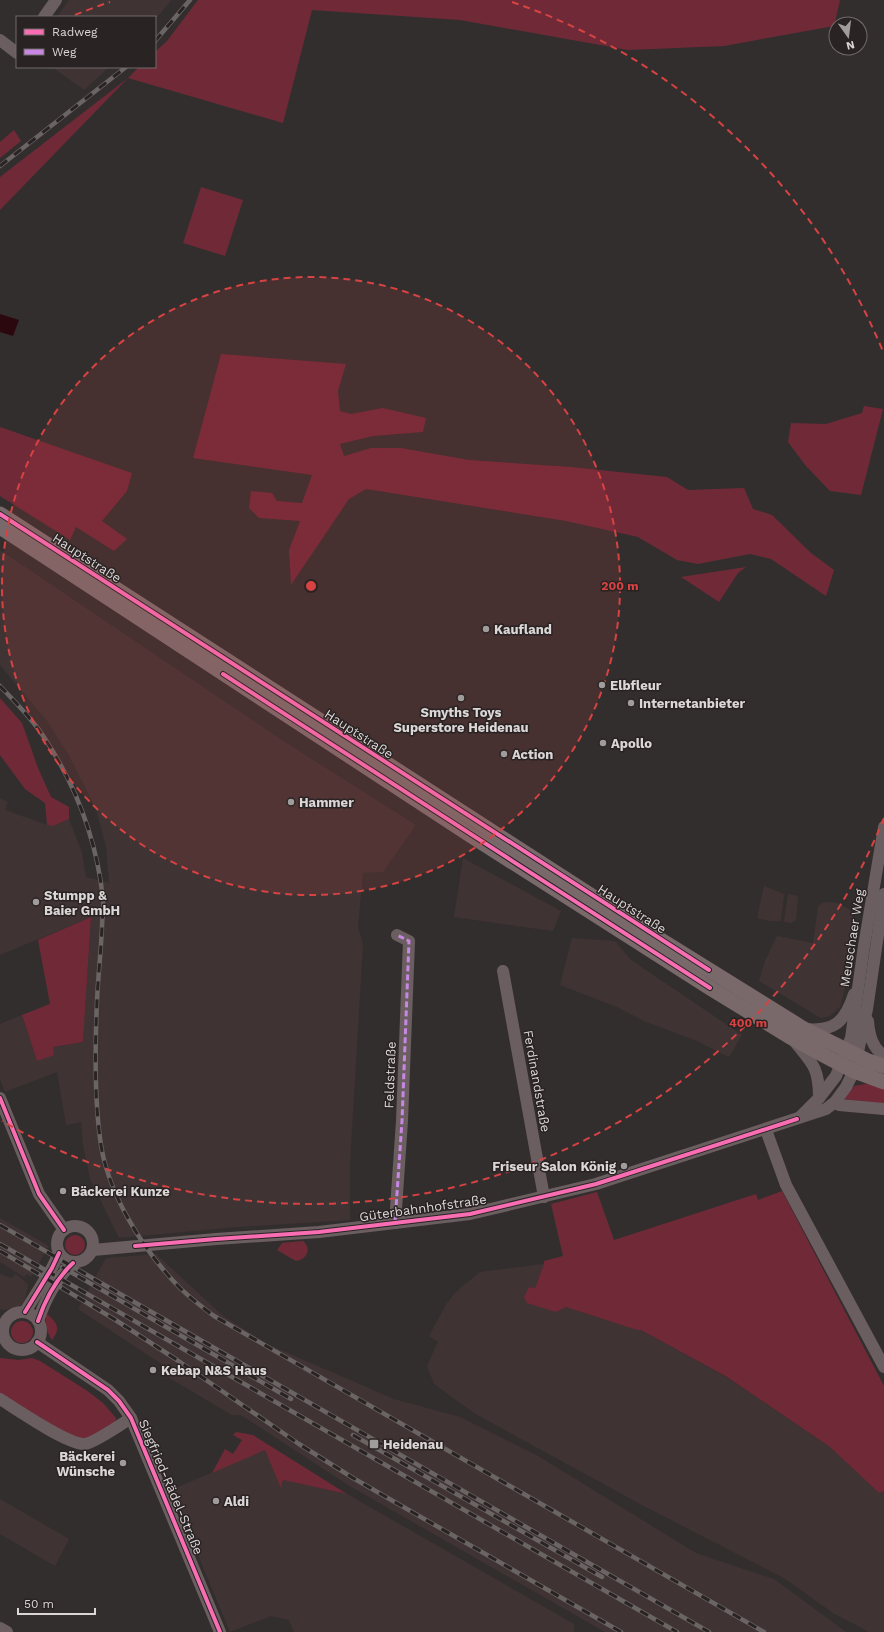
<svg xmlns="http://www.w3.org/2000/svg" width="884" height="1632" font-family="'Work Sans',sans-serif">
<rect width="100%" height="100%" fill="#332e2e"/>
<g fill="#403334">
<path d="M 69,0 L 171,0 L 155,20 L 155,17 L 57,17 Z"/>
<path d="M 52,67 L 109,67 L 84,90 Z"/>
<path d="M 0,550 L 285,742 L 416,825 L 383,872 L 363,873 L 358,927 L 363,944 L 350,1162 L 350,1220 L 236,1227 L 119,1238 L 90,1179 L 83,1144 L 81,1122 L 66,1125 L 57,1072 L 5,1092 L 0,1079 L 0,1024 L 22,1015 L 37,1061 L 53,1047 L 83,1042 L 91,917 L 0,955 L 0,798 L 8,802 L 5,810 L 47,825 L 53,826 L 69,819 L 82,853 L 86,877 L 109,883 L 106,847 L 96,809 L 70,757 L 47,721 L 0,665 Z"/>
<path d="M 463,858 L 561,911 L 553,931 L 454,917 Z"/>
<path d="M 764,886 L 784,894 L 781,921 L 770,921 L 757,918 Z"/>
<path d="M 788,894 L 798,896 L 796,920 L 791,923 L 784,922 Z"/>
<path d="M 826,902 L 838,903 L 849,909 L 855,922 L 848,976 L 840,1007 L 830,1016 L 821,1018 L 759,981 L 765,961 L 777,936 L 813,943 L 818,907 L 821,903 Z"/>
<path d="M 572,938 L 615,941 L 631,960 L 742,1035 L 729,1057 L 697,1041 L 644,1021 L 617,1007 L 560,985 Z"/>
<path d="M 0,1218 L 49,1246 L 31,1277 L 27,1274 L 24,1277 L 0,1262 Z"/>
<path d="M 156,1254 L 222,1315 L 267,1344 L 394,1399 L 460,1417 L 538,1456 L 696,1553 L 774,1579 L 846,1632 L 605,1632 L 348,1485 L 241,1415 L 232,1415 L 171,1379 L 160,1371 L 163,1365 L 78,1309 L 106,1258 Z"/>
<path d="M 544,1264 L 535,1288 L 529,1287 L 525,1297 L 556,1312 L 566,1307 L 637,1330 L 641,1330 L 726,1377 L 830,1447 L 879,1493 L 884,1491 L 884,1632 L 869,1632 L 833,1613 L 784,1578 L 640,1504 L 474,1413 L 434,1384 L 427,1366 L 438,1342 L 429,1336 L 447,1303 L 458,1290 L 480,1272 Z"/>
<path d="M 0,1274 L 12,1278 L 16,1274 L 28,1284 L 24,1305 L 4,1310 L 0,1309 Z"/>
<path d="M 265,1450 L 282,1487 L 283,1480 L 347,1494 L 574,1624 L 574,1632 L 294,1632 L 289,1620 L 271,1616 L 230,1632 L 171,1490 Z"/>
<path d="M 0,1499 L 69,1539 L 55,1566 L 0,1534 Z"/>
</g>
<g fill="#702a37">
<path d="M 198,0 L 840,0 L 834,26 L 724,46 L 628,50 L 460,20 L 312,10 L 283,123 L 128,78 L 0,210 L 0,177 L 128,78 L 139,67 L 155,67 L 155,52 L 167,41 Z"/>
<path d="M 14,130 L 21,141 L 0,158 L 0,142 Z"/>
<path d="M 201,187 L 243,200 L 225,256 L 183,243 Z"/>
<path d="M 221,354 L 346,364 L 338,391 L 340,411 L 351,414 L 383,408 L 426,418 L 423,432 L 373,436 L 340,444 L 344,456 L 371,448 L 401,448 L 469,460 L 571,467 L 667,477 L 688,490 L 744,488 L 753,509 L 772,515 L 811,553 L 834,570 L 826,596 L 771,559 L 750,554 L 698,564 L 677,560 L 638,537 L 566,521 L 366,489 L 349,499 L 291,585 L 289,550 L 300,521 L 259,518 L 249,508 L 251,491 L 272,493 L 277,501 L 302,503 L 312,475 L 193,458 Z"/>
<path d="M 864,406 L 883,409 L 861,495 L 830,491 L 806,466 L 788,442 L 791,423 L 826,424 L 862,413 Z"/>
<path d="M 0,427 L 132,473 L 127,491 L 102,521 L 127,539 L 114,551 L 76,527 L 70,540 L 0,496 Z"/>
<path d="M 746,567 L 738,573 L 719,602 L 681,577 Z"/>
<path d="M 0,698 L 22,723 L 38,768 L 51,797 L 69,807 L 69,819 L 53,826 L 47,825 L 45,803 L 25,789 L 0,755 Z"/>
<path d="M 91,917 L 83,1042 L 53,1047 L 54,1055 L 37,1061 L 22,1015 L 50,1004 L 38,940 Z"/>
<path d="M 871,1083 L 884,1088 L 884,1104 L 843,1099 L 854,1086 Z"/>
<path d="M 782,1191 L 884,1386 L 884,1491 L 879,1493 L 830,1447 L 727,1377 L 641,1330 L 637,1330 L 566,1307 L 556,1312 L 527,1303 L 524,1297 L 529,1287 L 535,1288 L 544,1264 L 544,1261 L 563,1256 L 551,1204 L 597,1192 L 614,1240 L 756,1194 L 758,1200 Z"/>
<circle cx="75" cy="1245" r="10"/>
<path d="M 303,1241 C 312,1249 307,1259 296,1261 L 277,1250 L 282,1243 Z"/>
<path d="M 46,1313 C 56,1322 62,1327 52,1340 C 46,1331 45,1323 46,1313 Z"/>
<circle cx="22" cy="1332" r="11"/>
<path d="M 0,1358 L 19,1360 L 32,1358 L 40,1361 L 86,1390 L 103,1403 L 116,1418 L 115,1424 L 85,1440 L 75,1439 L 0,1395 Z"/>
<path d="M 236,1432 L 253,1435 L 347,1494 L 283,1480 L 281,1488 L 265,1450 L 212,1473 L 225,1449 L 233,1454 L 242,1440 L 233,1435 Z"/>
</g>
<path fill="#2b070e" d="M 0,314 L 19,320 L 13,336 L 0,332 Z"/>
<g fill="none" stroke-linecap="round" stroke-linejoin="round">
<g stroke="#6b5e60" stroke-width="12">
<path d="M 44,17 L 56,0"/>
<path d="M 0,40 L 17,53"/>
<path d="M 503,971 L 544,1197"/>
<path d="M 868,1021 C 869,1035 872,1047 884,1056"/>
<path d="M 805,1029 C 834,1032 845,1022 854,994"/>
<path d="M 795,1042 C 813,1064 819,1068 819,1098"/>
<path d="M 0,1098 L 39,1194 L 64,1230"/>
<path d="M 835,1102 L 839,1105 L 884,1109"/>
<path d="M 800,1117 L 819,1098 L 836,1076 L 851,1038 L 864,946 L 884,827"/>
<path d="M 766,1130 L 786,1185 L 884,1367"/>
<path d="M 395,1223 L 402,1121 L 409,941 L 397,935"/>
<circle cx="75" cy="1244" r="18"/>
<path d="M 93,1250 L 216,1239 L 319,1232 L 470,1214 L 596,1184 L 826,1109 L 835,1102 L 846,1087 L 854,1071 L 867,1009 L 884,894"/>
<circle cx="22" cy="1331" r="19"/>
<path d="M 25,1312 L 52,1268 L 59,1253"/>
<path d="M 38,1321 C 45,1300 57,1278 73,1263"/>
<path d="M 37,1342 L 108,1390 L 119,1401 L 131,1418 L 220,1632"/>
<path d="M 0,1399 C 16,1409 68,1445 85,1444 C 94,1443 122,1424 131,1418"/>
<path d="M 0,1628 L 7,1632"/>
</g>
<g stroke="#7a696a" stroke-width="15">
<path d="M 0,514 L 640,927 L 804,1029 L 868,1061 L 884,1066"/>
<path d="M 0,527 L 470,835 L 710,988 L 792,1038 L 827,1057 L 854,1071 L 884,1082"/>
</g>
<defs>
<g id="rail">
<path d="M 155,41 L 190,0"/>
<path d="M 0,166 L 126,67"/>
<path d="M 0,686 C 16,703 35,722 47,742 C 78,790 97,843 103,899 C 104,908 102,918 102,927 C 101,952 98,976 97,1001 C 95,1046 94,1093 100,1138 C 106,1191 142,1249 179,1287 C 190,1298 202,1307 214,1316 L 764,1632"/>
<path d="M 0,1225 L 709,1632"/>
<path d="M 0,1244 L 677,1632"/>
<path d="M 0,1251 L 114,1319 L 177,1360 L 299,1444 L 353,1478 L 621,1632"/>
<path d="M 62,1267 L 291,1399"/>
<path d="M 353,1435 L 602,1577"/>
</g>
</defs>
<use href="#rail" stroke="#6a6464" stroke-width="4.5"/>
<use href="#rail" stroke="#2a2323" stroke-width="3" stroke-dasharray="9" stroke-linecap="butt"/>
<path stroke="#c787e3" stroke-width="3" stroke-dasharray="6 3" stroke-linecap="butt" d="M 395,1223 L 402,1121 L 409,941 L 397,935"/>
<defs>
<g id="cycleway">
<path d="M 0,514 L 709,970"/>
<path d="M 223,674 C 386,779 547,884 710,988"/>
<path d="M 0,1098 L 39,1194 L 64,1230"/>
<path d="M 135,1246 L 216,1239 L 319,1232 L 470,1214 L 596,1184 L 797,1119"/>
<path d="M 25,1312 L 52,1268 L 59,1253"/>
<path d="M 38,1321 C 45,1300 57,1278 73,1263"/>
<path d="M 37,1342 L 108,1390 L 119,1401 L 131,1418 L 220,1632"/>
</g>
</defs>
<use href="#cycleway" stroke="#2a2323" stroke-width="6"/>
<use href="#cycleway" stroke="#f96db3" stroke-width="4"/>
</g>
<circle cx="311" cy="586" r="309" fill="#d74242" fill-opacity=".12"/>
<g fill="none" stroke="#d74242" stroke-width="2" stroke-dasharray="7 5">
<circle cx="311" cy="586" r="309"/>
<path d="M884 818A618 618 0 0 1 2 1121M75 15A618 618 0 0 1 110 2M512 2A618 618 0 0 1 884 354"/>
</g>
<g fill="#a19c9c" stroke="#2a2323" stroke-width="1.5">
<circle cx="486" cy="629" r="4"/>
<circle cx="602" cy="685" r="4"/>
<circle cx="461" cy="698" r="4"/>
<circle cx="631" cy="703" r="4"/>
<circle cx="603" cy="743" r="4"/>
<circle cx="504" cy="754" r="4"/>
<circle cx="291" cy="802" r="4"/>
<circle cx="36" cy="902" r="4"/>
<circle cx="624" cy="1166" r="4"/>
<circle cx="63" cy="1191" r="4"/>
<circle cx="153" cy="1370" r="4"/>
<rect x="369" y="1439" width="10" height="10" rx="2"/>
<circle cx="123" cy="1463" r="4"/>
<circle cx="216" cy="1501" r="4"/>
</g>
<g text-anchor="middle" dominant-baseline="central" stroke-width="3" stroke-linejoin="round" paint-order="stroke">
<g font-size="13" fill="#dcd7d7" stroke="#2a2323">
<text transform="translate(87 558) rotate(33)">Hauptstraße</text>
<text transform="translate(359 734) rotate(33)">Hauptstraße</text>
<text transform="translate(632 909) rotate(33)">Hauptstraße</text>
<text transform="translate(852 938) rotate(-81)">Meuschaer Weg</text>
<text transform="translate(390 1075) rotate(-88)">Feldstraße</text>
<text transform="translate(537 1081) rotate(80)">Ferdinandstraße</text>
<text transform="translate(423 1208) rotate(-8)">Güterbahnhofstraße</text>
<text transform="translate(171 1487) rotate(67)">Siegfried-Rädel-Straße</text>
</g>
<g font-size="13" font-weight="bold" fill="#dcd7d7" stroke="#2a2323" text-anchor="start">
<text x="494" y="629">Kaufland</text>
<text x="610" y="685">Elbfleur</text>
<text x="639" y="703">Internetanbieter</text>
<text x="461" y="712" text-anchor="middle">Smyths Toys<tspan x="461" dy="15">Superstore Heidenau</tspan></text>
<text x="611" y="743">Apollo</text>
<text x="512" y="754">Action</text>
<text x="299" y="802">Hammer</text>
<text x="44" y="895">Stumpp &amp;<tspan x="44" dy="15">Baier GmbH</tspan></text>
<text x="616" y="1166" text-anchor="end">Friseur Salon König</text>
<text x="71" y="1191">Bäckerei Kunze</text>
<text x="161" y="1370">Kebap N&amp;S Haus</text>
<text x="383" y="1444">Heidenau</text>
<text x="115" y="1456" text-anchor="end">Bäckerei<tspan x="115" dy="15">Wünsche</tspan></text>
<text x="224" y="1501">Aldi</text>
</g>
</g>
<circle cx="311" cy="586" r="6" fill="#d74242" stroke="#2a2323" stroke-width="2"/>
<g font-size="12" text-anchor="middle" font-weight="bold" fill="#d74242" stroke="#2a2323" stroke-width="3" stroke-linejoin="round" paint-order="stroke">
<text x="620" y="590">200 m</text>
<text x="748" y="1027">400 m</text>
</g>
<rect x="16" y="16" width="140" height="52" fill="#2a2323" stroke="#716b6b"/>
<rect x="24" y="29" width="20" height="6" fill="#f96db3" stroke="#716b6b"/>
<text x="52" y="36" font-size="12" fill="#dcd7d7">Radweg</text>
<rect x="24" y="49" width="20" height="6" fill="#c787e3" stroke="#716b6b"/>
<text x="52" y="56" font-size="12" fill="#dcd7d7">Weg</text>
<g transform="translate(848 36) rotate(166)"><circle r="19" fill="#2a2323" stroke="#716b6b"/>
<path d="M0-3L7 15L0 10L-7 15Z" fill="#a19c9c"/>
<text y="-6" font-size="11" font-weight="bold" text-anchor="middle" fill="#dcd7d7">N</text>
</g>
<path d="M18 1608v6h77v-6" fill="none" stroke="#dcd7d7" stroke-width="2"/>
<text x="24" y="1608" font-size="12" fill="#dcd7d7" stroke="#2a2323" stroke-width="3" paint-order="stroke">50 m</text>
</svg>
